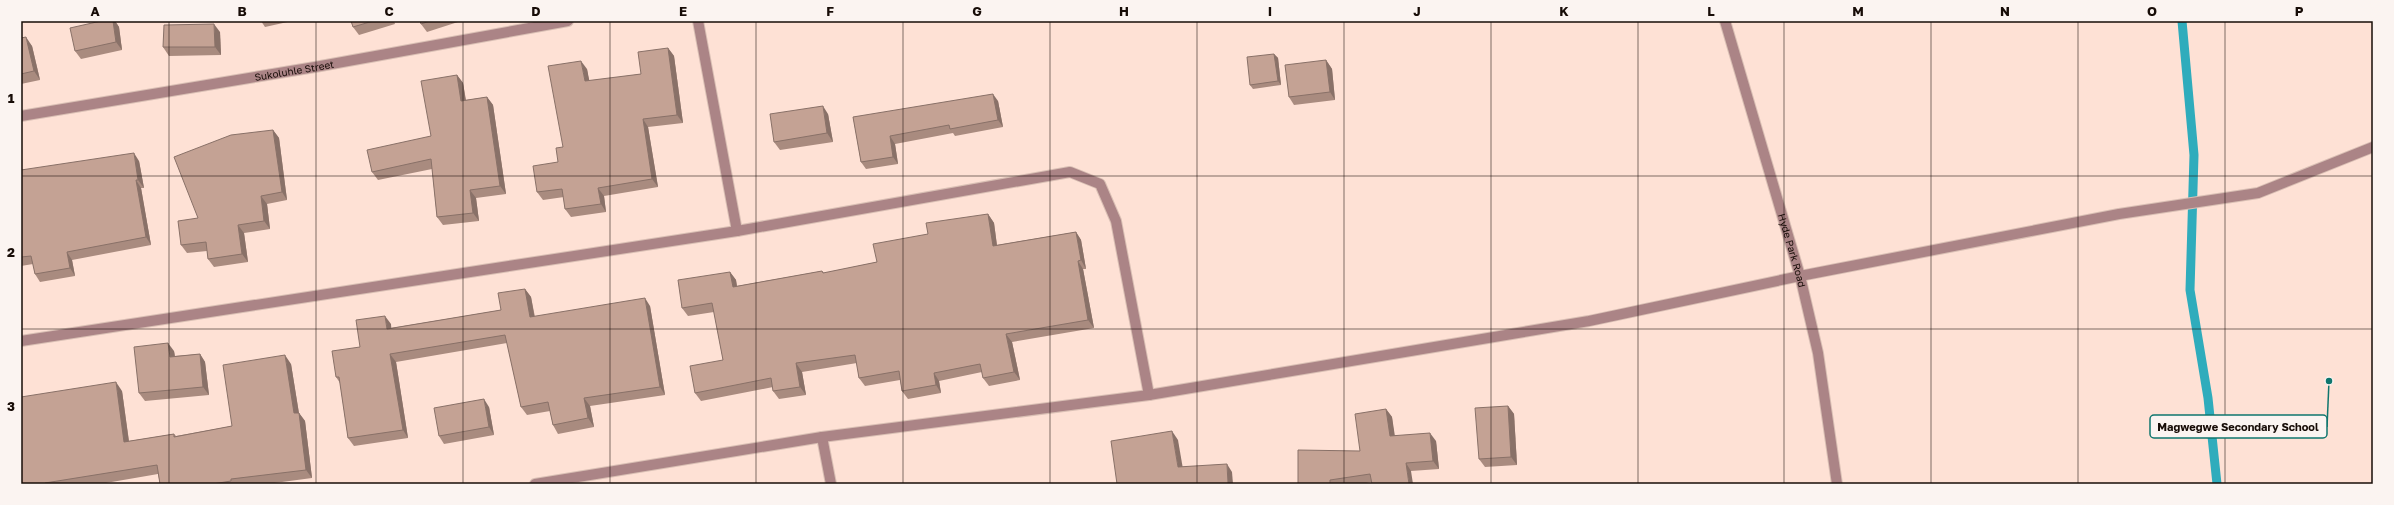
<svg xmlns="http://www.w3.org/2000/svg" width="2394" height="505" font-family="'Golos Text',sans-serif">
<rect width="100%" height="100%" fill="#fee1d5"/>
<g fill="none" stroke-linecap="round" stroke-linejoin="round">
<path stroke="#2facbc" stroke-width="9" d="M 2182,21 L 2194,155 L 2190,290 L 2208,398 L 2217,484"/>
<defs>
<g id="minor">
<path d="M 698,21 L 737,231"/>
<path id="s1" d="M 1725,21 L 1800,276 L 1818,353 L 1837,484"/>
<path id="s2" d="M 21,116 L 315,67 L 568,21"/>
<path d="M 21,341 L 737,231 L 1070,172 L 1100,184 L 1116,221 L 1149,395"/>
<path d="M 822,437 L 831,484"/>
<path d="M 535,484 L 822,437 L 1149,395 L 1589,321 L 1800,276 L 2119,214 L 2258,193 L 2373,147"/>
</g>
</defs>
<use href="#minor" stroke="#d9bfb4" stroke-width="12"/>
<use href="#minor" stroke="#ab8486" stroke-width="10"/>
</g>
<g fill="#a98b7f">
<path d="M 101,21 L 115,21 L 119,27 L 122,50 L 81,59 L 75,51 Z"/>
<path d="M 261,21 L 292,21 L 265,27 Z"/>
<path d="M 351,21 L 394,21 L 395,24 L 359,35 L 353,27 Z"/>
<path d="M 420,21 L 461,21 L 427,32 L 421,24 Z"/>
<path d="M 220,32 L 221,55 L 169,56 L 163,47 Z"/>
<path d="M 21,38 L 32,46 L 40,80 L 21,84 Z"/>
<path d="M 668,48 L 674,56 L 683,123 L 648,127 L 658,187 L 604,196 L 606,212 L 571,217 L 565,209 L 564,197 L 543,200 L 537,192 L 558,162 L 587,69 L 589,81 L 641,74 Z"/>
<path d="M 1274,54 L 1278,58 L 1281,85 L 1253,89 L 1250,85 Z"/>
<path d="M 1326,60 L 1332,69 L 1335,100 L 1294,105 L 1289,97 Z"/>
<path d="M 457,75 L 463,83 L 466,100 L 487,97 L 493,105 L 506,194 L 476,198 L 479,221 L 443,225 L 437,217 L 432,169 L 378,180 L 372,172 L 431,136 Z"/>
<path d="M 998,101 L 1003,127 L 955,136 L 953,133 L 895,144 L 898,164 L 866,169 L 861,162 L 853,117 Z"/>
<path d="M 828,114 L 833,142 L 780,150 L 774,142 Z"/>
<path d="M 273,130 L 279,138 L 287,200 L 267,204 L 270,229 L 244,233 L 248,262 L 214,267 L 208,259 L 207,251 L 187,253 L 181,245 L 198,218 Z"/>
<path d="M 139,161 L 144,188 L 141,188 L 151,245 L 72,260 L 75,276 L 40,282 L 35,274 L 33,264 L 21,266 L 21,170 Z"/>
<path d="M 988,214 L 994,223 L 997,245 L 1076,232 L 1081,240 L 1086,269 L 1083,269 L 1094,328 L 1012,342 L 1020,380 L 989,386 L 983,378 L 982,372 L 939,381 L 941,393 L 908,399 L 902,391 L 900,380 L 865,386 L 859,378 L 857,363 L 802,372 L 806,395 L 779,399 L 773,391 L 773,387 L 701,401 L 695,393 L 723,360 L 714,312 L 688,316 L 682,308 L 730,272 L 736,280 L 737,286 L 822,271 L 824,273 L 877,262 L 928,234 Z"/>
<path d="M 525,289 L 531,297 L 535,317 L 650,306 L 665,395 L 590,406 L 594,427 L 558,434 L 553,425 L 550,411 L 527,415 L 521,407 L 507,343 L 396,362 L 408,438 L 354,446 L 348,438 L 340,383 L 336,377 L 360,347 L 391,324 L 391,328 L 501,310 Z"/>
<path d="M 174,351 L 175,356 L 200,354 L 205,362 L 209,395 L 145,401 L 139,393 Z"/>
<path d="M 291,364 L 299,413 L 305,421 L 312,478 L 267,484 L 160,484 L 158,474 L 100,484 L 21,484 L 122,391 L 129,441 L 174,434 L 176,436 L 232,426 Z"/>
<path d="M 1508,406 L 1514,414 L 1517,465 L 1485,467 L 1479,459 Z"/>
<path d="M 489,407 L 494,435 L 444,444 L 439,436 Z"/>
<path d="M 1386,409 L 1392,417 L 1394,435 L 1436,441 L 1439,469 L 1411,471 L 1372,482 L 1360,484 L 1298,484 L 1360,451 Z"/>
</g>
<g fill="#897168">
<path d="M 113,21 L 115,21 L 119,27 L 122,50 L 116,42 Z"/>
<path d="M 214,24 L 220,32 L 221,55 L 215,47 Z"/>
<path d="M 26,37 L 32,46 L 40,80 L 34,71 Z"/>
<path d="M 668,48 L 674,56 L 683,123 L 677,115 Z"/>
<path d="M 1274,54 L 1278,58 L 1281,85 L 1278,81 Z"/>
<path d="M 1326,60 L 1332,69 L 1335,100 L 1330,92 Z"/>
<path d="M 581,61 L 587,69 L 591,89 L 585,81 Z"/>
<path d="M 457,75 L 463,83 L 467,109 L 461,101 Z"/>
<path d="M 993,94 L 998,101 L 1003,127 L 998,120 Z"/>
<path d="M 487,97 L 493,105 L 506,194 L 500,186 Z"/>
<path d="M 823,106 L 828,114 L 833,142 L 827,133 Z"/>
<path d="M 643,119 L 648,127 L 658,187 L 652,179 Z"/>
<path d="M 273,130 L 279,138 L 287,200 L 282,192 Z"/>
<path d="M 890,136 L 895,144 L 898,164 L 893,157 Z"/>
<path d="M 134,153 L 139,161 L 144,188 L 138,180 Z"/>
<path d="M 136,180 L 141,188 L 151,245 L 146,237 Z"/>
<path d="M 598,188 L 604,196 L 606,212 L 601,204 Z"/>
<path d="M 470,190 L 476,198 L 479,221 L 473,213 Z"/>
<path d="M 261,196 L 267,204 L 270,229 L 264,221 Z"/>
<path d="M 988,214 L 994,223 L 998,254 L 993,246 Z"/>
<path d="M 238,225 L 244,233 L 248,262 L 242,254 Z"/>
<path d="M 1076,232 L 1081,240 L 1086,269 L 1081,260 Z"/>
<path d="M 67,252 L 72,260 L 75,276 L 70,268 Z"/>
<path d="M 1078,261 L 1083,269 L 1094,328 L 1088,320 Z"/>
<path d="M 730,272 L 736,280 L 738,295 L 733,287 Z"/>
<path d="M 525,289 L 531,297 L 536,326 L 530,317 Z"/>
<path d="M 645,298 L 650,306 L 665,395 L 660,387 Z"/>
<path d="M 385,316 L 391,324 L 392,337 L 387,329 Z"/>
<path d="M 1006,334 L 1012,342 L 1020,380 L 1014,372 Z"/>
<path d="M 168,343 L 174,351 L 176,365 L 170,357 Z"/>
<path d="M 200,354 L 205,362 L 209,395 L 203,387 Z"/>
<path d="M 390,354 L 396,362 L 408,438 L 403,430 Z"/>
<path d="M 285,355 L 291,364 L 299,414 L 299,413 L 305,421 L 312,478 L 306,470 L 294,413 Z"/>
<path d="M 796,363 L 802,372 L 806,395 L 800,387 Z"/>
<path d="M 934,373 L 939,381 L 941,393 L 936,385 Z"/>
<path d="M 116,382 L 122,391 L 130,450 L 124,442 Z"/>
<path d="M 584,398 L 590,406 L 594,427 L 588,418 Z"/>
<path d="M 484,399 L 489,407 L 494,435 L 489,427 Z"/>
<path d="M 1508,406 L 1514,414 L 1517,465 L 1511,457 Z"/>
<path d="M 1386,409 L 1392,417 L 1396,443 L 1390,436 Z"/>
<path d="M 1172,431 L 1178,440 L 1184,475 L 1178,467 Z"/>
<path d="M 1430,433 L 1436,441 L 1439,469 L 1433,461 Z"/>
<path d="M 1406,463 L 1411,471 L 1413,484 L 1409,484 Z"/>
<path d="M 1227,464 L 1232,472 L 1233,484 L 1228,484 Z"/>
</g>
<g fill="#c4a294" stroke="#897168">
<path d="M 101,21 L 113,21 L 116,42 L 75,51 L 70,28 Z"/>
<path d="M 351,21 L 373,21 L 353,27 Z"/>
<path d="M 420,21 L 430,21 L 421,24 Z"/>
<path d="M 214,24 L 215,47 L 163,47 L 164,25 Z"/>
<path d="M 26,37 L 34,71 L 21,74 L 21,38 Z"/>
<path d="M 668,48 L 677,115 L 643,119 L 652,179 L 598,188 L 601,204 L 565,209 L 562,189 L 537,192 L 533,166 L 558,162 L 556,148 L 563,147 L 548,66 L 581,61 L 585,81 L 641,74 L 638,52 Z"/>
<path d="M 1274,54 L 1278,81 L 1250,85 L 1247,57 Z"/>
<path d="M 1326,60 L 1330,92 L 1289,97 L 1285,65 Z"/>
<path d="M 457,75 L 461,101 L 487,97 L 500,186 L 470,190 L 473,213 L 437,217 L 431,159 L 372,172 L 367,150 L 431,136 L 421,81 Z"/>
<path d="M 993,94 L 998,120 L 950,129 L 949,125 L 890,136 L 893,157 L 861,162 L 853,117 Z"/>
<path d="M 823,106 L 827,133 L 774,142 L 770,114 Z"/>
<path d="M 273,130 L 282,192 L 261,196 L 264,221 L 238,225 L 242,254 L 208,259 L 206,242 L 181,245 L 178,221 L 198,218 L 174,157 L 231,135 Z"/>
<path d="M 134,153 L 138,180 L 136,180 L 146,237 L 67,252 L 70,268 L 35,274 L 31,256 L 21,257 L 21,170 Z"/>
<path d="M 988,214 L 993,246 L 1076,232 L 1081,260 L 1078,261 L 1088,320 L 1006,334 L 1014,372 L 983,378 L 980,364 L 934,373 L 936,385 L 902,391 L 899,371 L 859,378 L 855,355 L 796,363 L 800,387 L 773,391 L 771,378 L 695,393 L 690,366 L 723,360 L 712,303 L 682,308 L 678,280 L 730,272 L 733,287 L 822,271 L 823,273 L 877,262 L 873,244 L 928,234 L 926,223 Z"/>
<path d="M 525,289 L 530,317 L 645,298 L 660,387 L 584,398 L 588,418 L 553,425 L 548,402 L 521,407 L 505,335 L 390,354 L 403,430 L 348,438 L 339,377 L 336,377 L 332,351 L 360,347 L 356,320 L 385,316 L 387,329 L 501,310 L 498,293 Z"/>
<path d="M 168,343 L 170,357 L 200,354 L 203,387 L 139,393 L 134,347 Z"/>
<path d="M 285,355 L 294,413 L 299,413 L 306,470 L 231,479 L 231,481 L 213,484 L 160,484 L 157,465 L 45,483 L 45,484 L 21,484 L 21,397 L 116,382 L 124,442 L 174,434 L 174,437 L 232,426 L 223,365 Z"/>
<path d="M 484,399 L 489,427 L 439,436 L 434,408 Z"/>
<path d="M 1508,406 L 1511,457 L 1479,459 L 1475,408 Z"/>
<path d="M 1386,409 L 1390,436 L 1430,433 L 1433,461 L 1406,463 L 1409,484 L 1372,484 L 1370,474 L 1330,480 L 1330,484 L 1298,484 L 1298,450 L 1360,451 L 1355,414 Z"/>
<path d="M 1172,431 L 1178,467 L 1227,464 L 1228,484 L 1117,484 L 1111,441 Z"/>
</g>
<path fill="none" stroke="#170c07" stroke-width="1" stroke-opacity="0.55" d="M 169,21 L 169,484M 316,21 L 316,484M 463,21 L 463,484M 610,21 L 610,484M 756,21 L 756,484M 903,21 L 903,484M 1050,21 L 1050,484M 1197,21 L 1197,484M 1344,21 L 1344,484M 1491,21 L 1491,484M 1638,21 L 1638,484M 1784,21 L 1784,484M 1931,21 L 1931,484M 2078,21 L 2078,484M 2225,21 L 2225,484M 21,176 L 2373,176M 21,329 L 2373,329"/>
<g text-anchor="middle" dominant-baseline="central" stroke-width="3" stroke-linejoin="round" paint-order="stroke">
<g font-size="10" fill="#170c07" stroke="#fbf4f1">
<text stroke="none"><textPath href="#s2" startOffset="277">Sukoluhle Street</textPath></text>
<text stroke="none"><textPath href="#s1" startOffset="239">Hyde Park Road</textPath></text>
</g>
</g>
<path fill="none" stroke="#0f766e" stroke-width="1.5" d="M2329 381L2327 427"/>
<circle fill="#0f766e" stroke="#fbf4f1" stroke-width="1.5" cx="2329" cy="381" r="4"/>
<rect fill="#fbf4f1" stroke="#0f766e" stroke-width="1.5" x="2150" y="415" width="177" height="23" rx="4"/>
<g font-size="11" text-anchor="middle" font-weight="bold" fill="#170c07">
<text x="2238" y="431">Magwegwe Secondary School</text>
</g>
<rect width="2394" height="505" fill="none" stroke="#fbf4f1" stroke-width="44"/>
<rect x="22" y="22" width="2350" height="461" fill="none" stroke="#170c07" stroke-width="1.5"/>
<g font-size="13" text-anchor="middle" font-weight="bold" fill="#170c07">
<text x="95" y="16">A</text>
<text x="242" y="16">B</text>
<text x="389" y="16">C</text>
<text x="536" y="16">D</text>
<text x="683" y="16">E</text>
<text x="830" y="16">F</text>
<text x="977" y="16">G</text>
<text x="1124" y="16">H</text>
<text x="1270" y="16">I</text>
<text x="1417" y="16">J</text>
<text x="1564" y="16">K</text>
<text x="1711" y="16">L</text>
<text x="1858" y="16">M</text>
<text x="2005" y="16">N</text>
<text x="2152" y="16">O</text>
<text x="2299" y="16">P</text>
<text x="11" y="103">1</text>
<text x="11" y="257">2</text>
<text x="11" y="411">3</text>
</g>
</svg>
